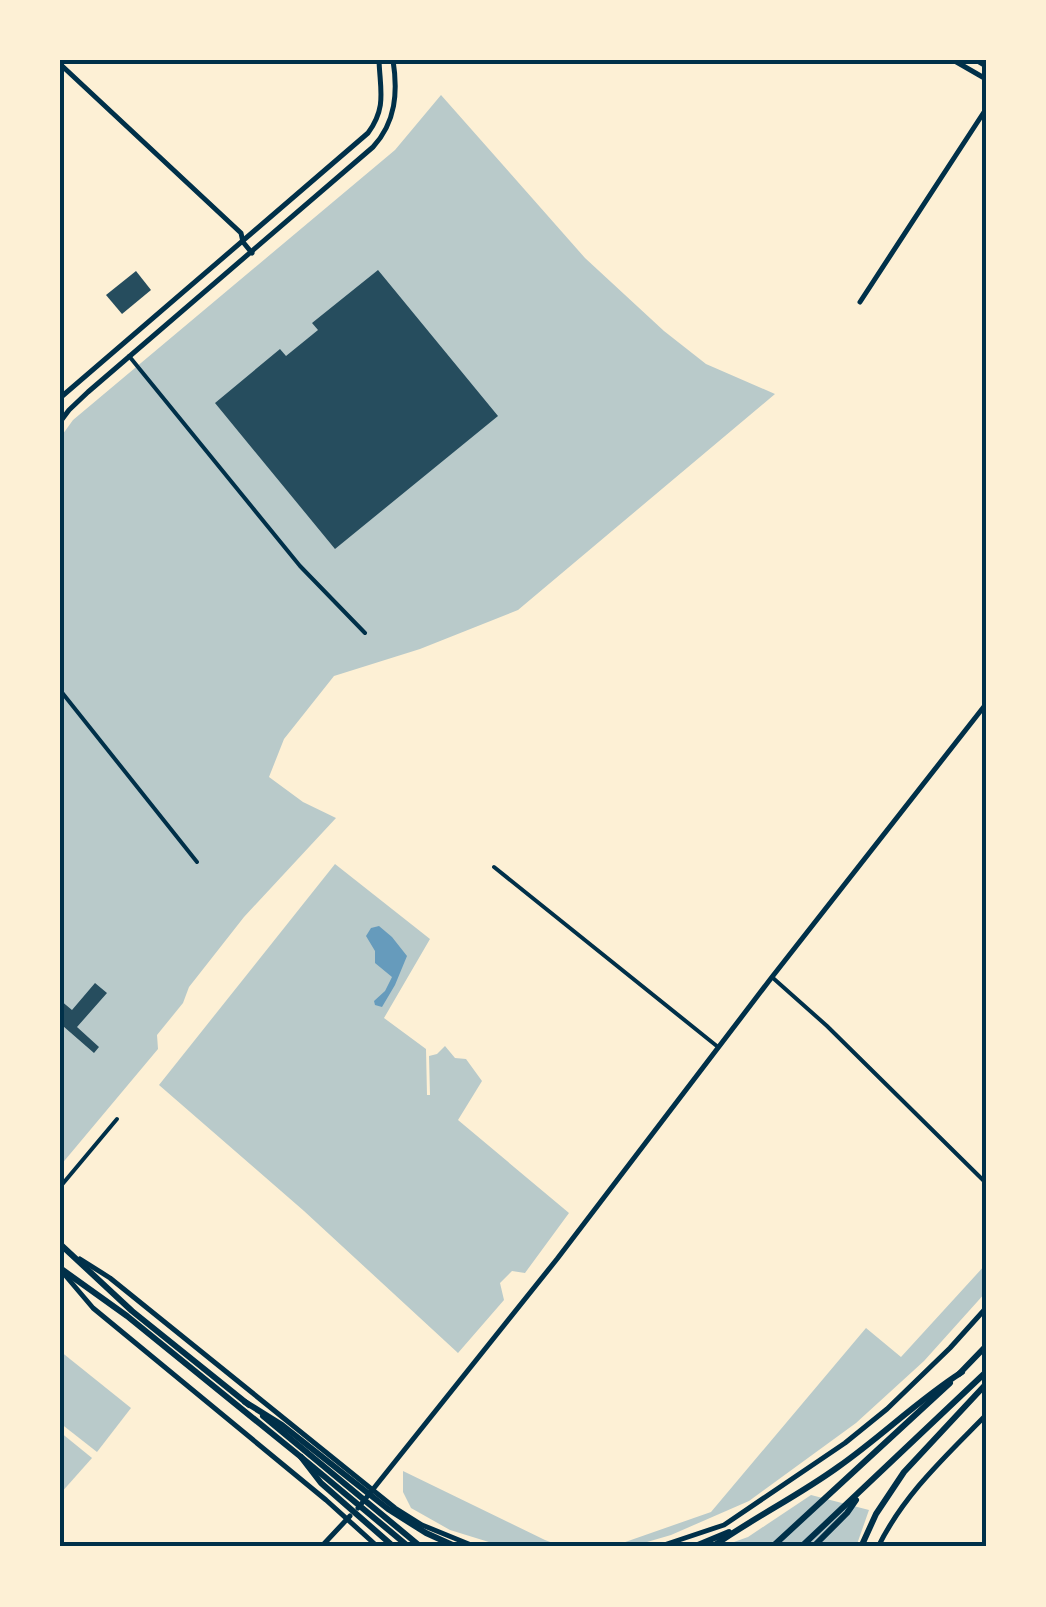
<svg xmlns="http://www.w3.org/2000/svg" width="1046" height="1607" font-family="Lato,sans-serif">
<rect width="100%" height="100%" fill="#fdf0d5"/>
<g fill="#b9caca">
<path d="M 441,95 L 585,258 L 664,331 L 706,364 L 775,394 L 518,610 L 420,649 L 334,676 L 284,739 L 269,777 L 303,802 L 336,818 L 244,917 L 189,987 L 183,1003 L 157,1035 L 158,1049 L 60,1166 L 60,438 L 73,420 L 395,150 Z"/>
<path d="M 335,864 L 430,939 L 384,1018 L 426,1049 L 427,1095 L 430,1095 L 429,1056 L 437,1054 L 445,1046 L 455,1058 L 466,1059 L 482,1081 L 458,1120 L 569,1213 L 525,1273 L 512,1271 L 500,1283 L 504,1300 L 458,1353 L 304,1211 L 159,1085 Z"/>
<path d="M 986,1264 L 986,1292 L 924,1361 L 856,1423 L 749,1501 L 671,1535 L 630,1547 L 611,1547 L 711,1512 L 866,1328 L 901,1357 Z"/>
<path d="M 60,1351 L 131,1408 L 97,1452 L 60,1423 Z"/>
<path d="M 60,1432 L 92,1458 L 60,1494 Z"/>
<path d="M 403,1471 L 545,1540 L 564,1547 L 505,1547 L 450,1530 L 411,1508 L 403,1492 Z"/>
<path d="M 811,1495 L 869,1510 L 856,1547 L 720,1547 L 748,1537 Z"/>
</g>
<path fill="#669bbc" d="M 379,926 L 392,937 L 407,956 L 395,985 L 382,1007 L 375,1005 L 374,1001 L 385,991 L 392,977 L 375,963 L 375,951 L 366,936 L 371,928 Z"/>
<g fill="#264d5e">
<path d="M 378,270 L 498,416 L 335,549 L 215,403 L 280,349 L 286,356 L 318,330 L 312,323 Z"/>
<path d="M 136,271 L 151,290 L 122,314 L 106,295 Z"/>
<path d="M 95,983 L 107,993 L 77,1027 L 99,1047 L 94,1053 L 63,1026 L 60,1029 L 60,1000 L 72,1010 Z"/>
</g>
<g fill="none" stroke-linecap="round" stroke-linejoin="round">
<g stroke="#003049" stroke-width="4">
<path d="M 129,356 L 300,566 L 365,633"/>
<path d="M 60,690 L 197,862"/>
<path d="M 494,867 L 718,1047"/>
<path d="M 773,978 L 827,1026 L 986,1183"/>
<path d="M 60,1187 L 117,1119"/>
</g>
<g stroke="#003049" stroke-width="5">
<path d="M 60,64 L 241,233 L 243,242 L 252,253"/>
<path d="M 860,302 L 986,109"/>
<path d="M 358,1508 L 557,1259 L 772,977 L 986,704"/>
<path d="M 321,1547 L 350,1516"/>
</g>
<g stroke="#003049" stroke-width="5">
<path d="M 953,60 L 986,79"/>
<path d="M 976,60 L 986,66"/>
<path d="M 60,398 L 368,133 C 387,107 380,90 379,60"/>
<path d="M 60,422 L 69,410 L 88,392 L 373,147 C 396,122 398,92 393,60"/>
<path d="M 80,1259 L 110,1278 L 395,1508 L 422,1525 L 476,1547"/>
<path d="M 65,1275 L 93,1308 L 326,1500 L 378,1547"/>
<path d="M 658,1547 L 724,1525 L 845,1443 L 887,1409 L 950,1348 L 986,1308"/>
<path d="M 878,1547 C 904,1494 946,1456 986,1415"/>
</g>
<g stroke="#003049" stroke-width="6">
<path d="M 60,1244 L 132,1311 L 249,1405"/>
<path d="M 60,1268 L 127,1316 L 301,1457 L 409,1547"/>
<path d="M 263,1416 L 421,1547"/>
</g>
<g stroke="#003049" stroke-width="6">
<path d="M 959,1374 L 986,1346"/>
<path d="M 245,1402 L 282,1425 L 388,1509 L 426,1533 L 457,1547"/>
<path d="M 301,1457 L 321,1483 L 394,1547"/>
<path d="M 693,1547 L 729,1532"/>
<path d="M 712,1547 C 753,1518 798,1496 838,1467 C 881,1437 918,1400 962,1372"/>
<path d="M 772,1547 L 950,1383"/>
<path d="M 801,1547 L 986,1372"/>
<path d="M 813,1547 L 847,1513 L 856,1500"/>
<path d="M 861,1547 L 876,1514 L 904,1472 L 986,1384"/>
</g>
</g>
<rect width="1046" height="1607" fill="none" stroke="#fdf0d5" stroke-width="125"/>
<rect x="62" y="62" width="922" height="1482" fill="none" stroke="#003049" stroke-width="4"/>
</svg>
